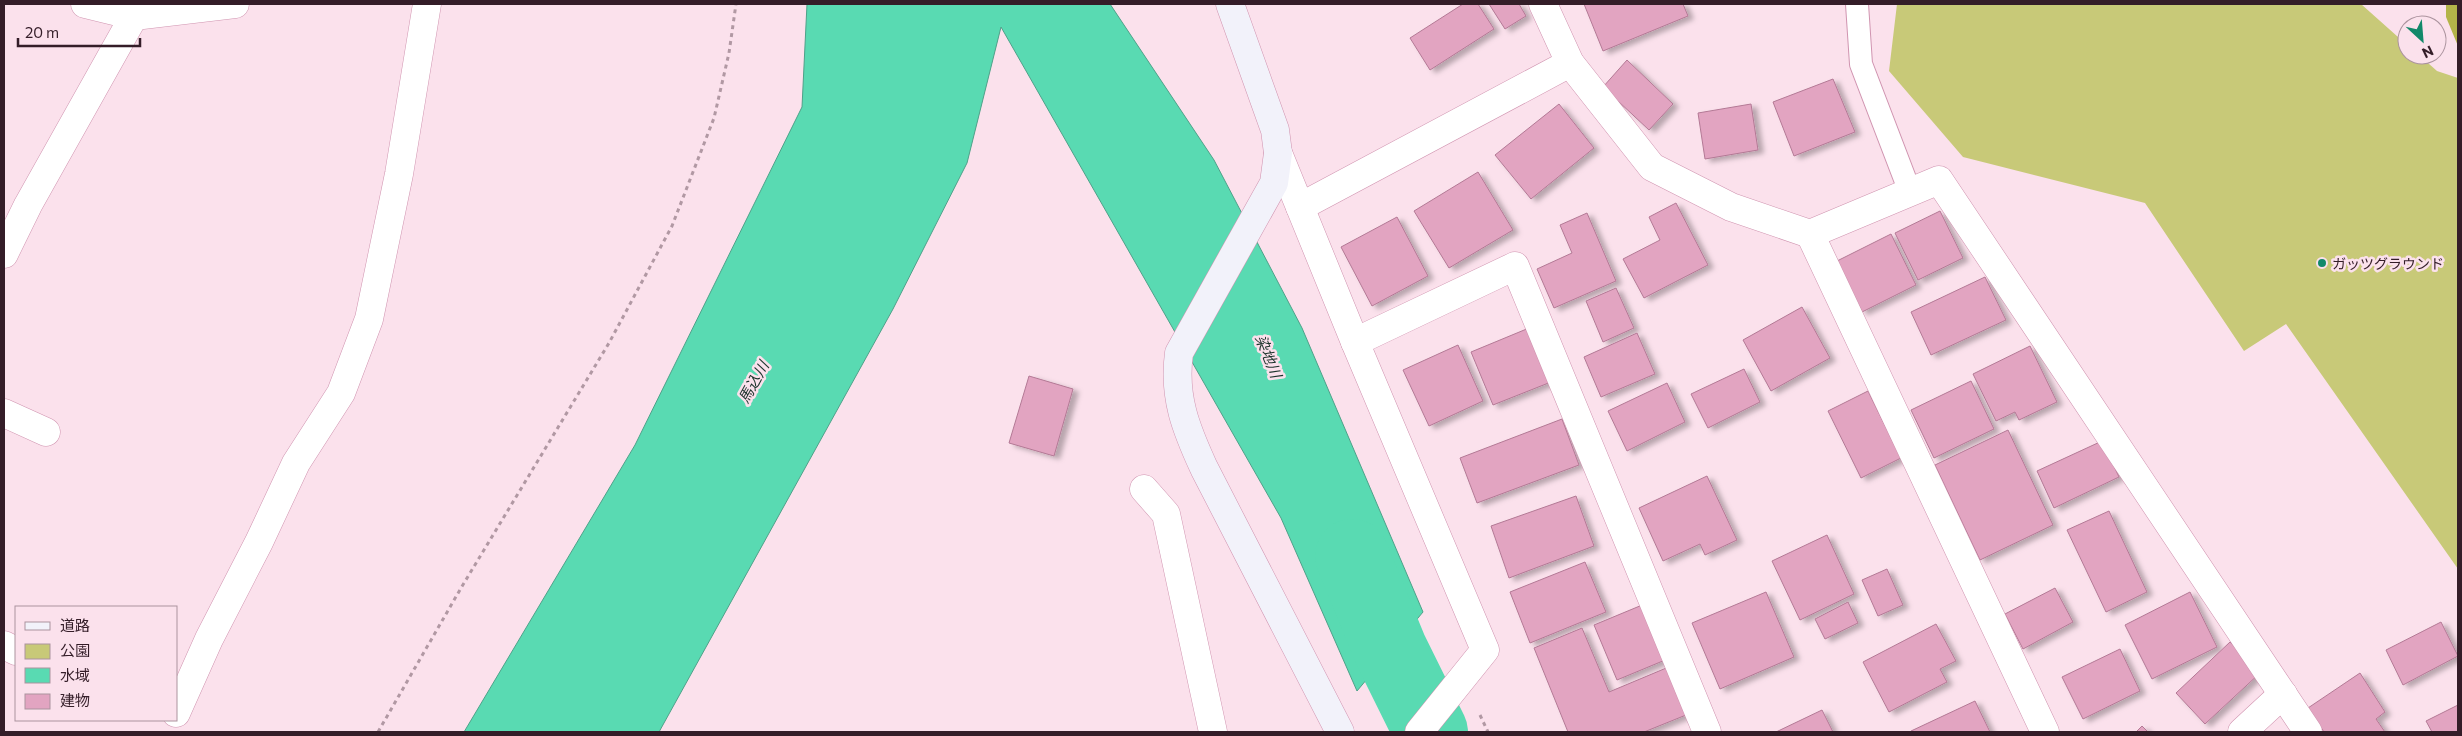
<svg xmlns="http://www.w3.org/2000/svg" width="2462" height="736" font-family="Commissioner,'Noto Sans JP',sans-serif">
<defs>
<filter id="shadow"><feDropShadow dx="5.5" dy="3" stdDeviation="2.5" flood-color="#0004"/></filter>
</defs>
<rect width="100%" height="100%" fill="#fbe1ec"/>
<path fill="#c8c978" d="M 1897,4 L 2361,4 L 2407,45 L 2407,55 L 2419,55 L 2437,71 L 2458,78 L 2458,569 L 2286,324 L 2244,351 L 2145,203 L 1963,157 L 1889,71 Z"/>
<path fill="#b4b449" d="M 2446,4 L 2458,4 L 2458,46 L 2446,17 Z"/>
<path fill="#59dab2" stroke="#4ea189" d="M 807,4 L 1110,4 L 1214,160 L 1302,328 L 1423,612 L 1357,691 L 1281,518 L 1001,27 L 967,163 L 893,309 L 659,732 L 464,732 L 635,445 L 802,107 Z"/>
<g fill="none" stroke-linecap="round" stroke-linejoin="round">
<path stroke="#59dab2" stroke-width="74" d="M 1352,556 L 1391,651 L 1431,732"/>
</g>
<g fill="#e2a4c1" stroke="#b37995" filter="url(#shadow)">
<path d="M 1463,4 L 1478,4 L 1494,29 L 1430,70 L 1410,38 Z"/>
<path d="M 1489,4 L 1519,4 L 1526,16 L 1505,29 Z"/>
<path d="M 1584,4 L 1683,4 L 1688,16 L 1603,51 Z"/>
<path d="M 1627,60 L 1673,104 L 1649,130 L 1603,87 Z"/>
<path d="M 1833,79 L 1855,132 L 1794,156 L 1773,102 Z"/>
<path d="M 1559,104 L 1594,148 L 1531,199 L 1495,155 Z"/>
<path d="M 1751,104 L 1758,150 L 1705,159 L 1698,113 Z"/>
<path d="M 1478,172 L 1513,230 L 1449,268 L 1414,211 Z"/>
<path d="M 1676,203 L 1708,265 L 1644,298 L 1623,259 L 1660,240 L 1649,217 Z"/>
<path d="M 1940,211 L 1963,258 L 1918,280 L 1895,233 Z"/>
<path d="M 1587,213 L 1616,281 L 1554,308 L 1537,269 L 1572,253 L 1560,225 Z"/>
<path d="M 1397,217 L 1428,276 L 1372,306 L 1341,247 Z"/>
<path d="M 1891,234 L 1916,285 L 1862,312 L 1837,261 Z"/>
<path d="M 1985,277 L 2006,320 L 1931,355 L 1911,312 Z"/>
<path d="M 1616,288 L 1634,328 L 1603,342 L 1586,301 Z"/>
<path d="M 1802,307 L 1830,358 L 1771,391 L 1743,340 Z"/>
<path d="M 1529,328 L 1551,382 L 1493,405 L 1471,352 Z"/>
<path d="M 1637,333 L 1655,374 L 1601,397 L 1584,357 Z"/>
<path d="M 1458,345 L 1483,401 L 1429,426 L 1403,370 Z"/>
<path d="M 2030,346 L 2057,402 L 2019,420 L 2015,412 L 1996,421 L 1973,374 Z"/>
<path d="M 1744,369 L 1760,402 L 1708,428 L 1691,394 Z"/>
<path d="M 1029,376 L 1073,389 L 1054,456 L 1009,443 Z"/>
<path d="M 1971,381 L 1994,429 L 1934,458 L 1911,410 Z"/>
<path d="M 1667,383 L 1685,422 L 1627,451 L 1608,411 Z"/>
<path d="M 1868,391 L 1901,458 L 1861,478 L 1828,411 Z"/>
<path d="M 1562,419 L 1579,465 L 1477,503 L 1460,458 Z"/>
<path d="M 2008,430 L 2053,525 L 1980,560 L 1935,465 Z"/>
<path d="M 2102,441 L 2119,477 L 2054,508 L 2037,471 Z"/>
<path d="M 1707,476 L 1737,540 L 1705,555 L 1700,544 L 1663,561 L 1639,508 Z"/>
<path d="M 1576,496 L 1594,546 L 1509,578 L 1491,526 Z"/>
<path d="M 2109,511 L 2147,592 L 2106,612 L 2067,530 Z"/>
<path d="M 1827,535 L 1854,594 L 1800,620 L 1772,561 Z"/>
<path d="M 1585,562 L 1606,612 L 1530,643 L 1510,592 Z"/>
<path d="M 1887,569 L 1903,605 L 1878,616 L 1862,580 Z"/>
<path d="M 2055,588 L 2073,622 L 2023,649 L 2005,614 Z"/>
<path d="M 1766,592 L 1794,657 L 1720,689 L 1692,623 Z"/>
<path d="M 2190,592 L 2217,647 L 2152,679 L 2125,625 Z"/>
<path d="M 1848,602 L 1858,623 L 1825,639 L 1815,619 Z"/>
<path d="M 1647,603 L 1670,658 L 1617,680 L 1594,625 Z"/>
<path d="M 2441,622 L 2458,656 L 2403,685 L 2386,650 Z"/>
<path d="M 1936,624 L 1956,661 L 1940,669 L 1947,682 L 1889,712 L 1863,662 Z"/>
<path d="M 1582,628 L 1609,692 L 1671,666 L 1691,713 L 1644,732 L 1568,732 L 1534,648 Z"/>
<path d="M 2230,642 L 2260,673 L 2205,724 L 2176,693 Z"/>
<path d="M 2120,649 L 2140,691 L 2083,719 L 2062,677 Z"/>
<path d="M 2360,673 L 2385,712 L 2376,719 L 2385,732 L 2324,732 L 2308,708 Z"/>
<path d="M 1975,701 L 1990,732 L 1912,732 L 1911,731 Z"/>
<path d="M 2458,705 L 2458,732 L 2432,732 L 2426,721 Z"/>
<path d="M 1822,710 L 1833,732 L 1776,732 Z"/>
<path d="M 2142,726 L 2148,732 L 2136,732 Z"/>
</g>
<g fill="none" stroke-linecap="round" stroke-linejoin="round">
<defs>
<path id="lane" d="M 1857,4 L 1861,64 L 1910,192"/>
<g id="street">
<path d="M 85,4 L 134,16 L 235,4"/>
<path d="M 1543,4 L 1570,63 L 1652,167 L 1731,207 L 1810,234 L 1939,180 L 2308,732"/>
<path d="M 1278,153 L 1355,342 L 1485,650 L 1419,732"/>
<path d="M 1300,207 L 1570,63"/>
<path d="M 1810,234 L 2045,732"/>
<path d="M 4,254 L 28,205 L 134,16"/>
<path d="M 1355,342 L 1515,266 L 1707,732"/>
<path d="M 4,413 L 46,432"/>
<path d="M 1144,489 L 1166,514 L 1213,732"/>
<path d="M 4,645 L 16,651"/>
<path d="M 176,713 L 209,639 L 259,542 L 296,463 L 341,393 L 369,319 L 399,174 L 427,4"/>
<path d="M 2242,732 L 2283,694"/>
</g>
<path id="secondary" d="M 1230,4 L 1275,130 L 1278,153 L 1274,183 L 1179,353 C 1173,397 1186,429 1204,468 L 1340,732"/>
</defs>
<use href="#lane" stroke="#d094b0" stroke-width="24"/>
<use href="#street" stroke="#d094b0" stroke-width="29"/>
<use href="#secondary" stroke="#d094b0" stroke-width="29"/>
<g stroke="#b198a3" stroke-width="3" stroke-dasharray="4 4" stroke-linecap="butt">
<path d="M 1480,715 L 1488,732"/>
<path d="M 378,732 L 461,588 L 609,343 L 672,226 L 714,118 L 729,53 L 736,4"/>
</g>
<use href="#lane" stroke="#fff" stroke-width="22"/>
<use href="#street" stroke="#fff" stroke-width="28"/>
<use href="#secondary" stroke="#f2f2fa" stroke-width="28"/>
</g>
<circle fill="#12896a" stroke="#fbe1ec" stroke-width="2" cx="2322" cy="263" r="5"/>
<g text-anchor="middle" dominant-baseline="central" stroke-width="5" stroke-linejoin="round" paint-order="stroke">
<g font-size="14" fill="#341d28" stroke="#fbe1ec" text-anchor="start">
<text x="2332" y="263">ガッツグラウンド</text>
</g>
<g font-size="15" font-style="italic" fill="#1d332c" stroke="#fbe1ec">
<text transform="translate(1269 356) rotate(68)">染地川</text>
<text transform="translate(753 382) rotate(-61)">馬込川</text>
</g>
</g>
<rect width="2462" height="736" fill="none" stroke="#341d28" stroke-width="10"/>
<rect x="15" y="606" width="162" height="115" fill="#fbe1ec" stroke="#ab939e"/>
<rect x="25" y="622" width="25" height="8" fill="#f2f2fa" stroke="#ab939e"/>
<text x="60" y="631" font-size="15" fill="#341d28">道路</text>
<rect x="25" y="644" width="25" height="15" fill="#c8c978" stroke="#ab939e"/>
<text x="60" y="656" font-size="15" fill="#341d28">公園</text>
<rect x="25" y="668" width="25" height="15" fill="#59dab2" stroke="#ab939e"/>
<text x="60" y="681" font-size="15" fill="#341d28">水域</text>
<rect x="25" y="694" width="25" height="15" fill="#e2a4c1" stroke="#ab939e"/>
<text x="60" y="706" font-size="15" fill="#341d28">建物</text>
<g transform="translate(2422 40) rotate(154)"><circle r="24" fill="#fbe1ec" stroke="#ab939e"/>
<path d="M0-4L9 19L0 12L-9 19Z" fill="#12896a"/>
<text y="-8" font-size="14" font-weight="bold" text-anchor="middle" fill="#341d28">N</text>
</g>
<path d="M18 38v8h122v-8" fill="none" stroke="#341d28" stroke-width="2.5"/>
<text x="25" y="38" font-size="15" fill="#341d28" stroke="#fbe1ec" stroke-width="4" paint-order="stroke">20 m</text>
</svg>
